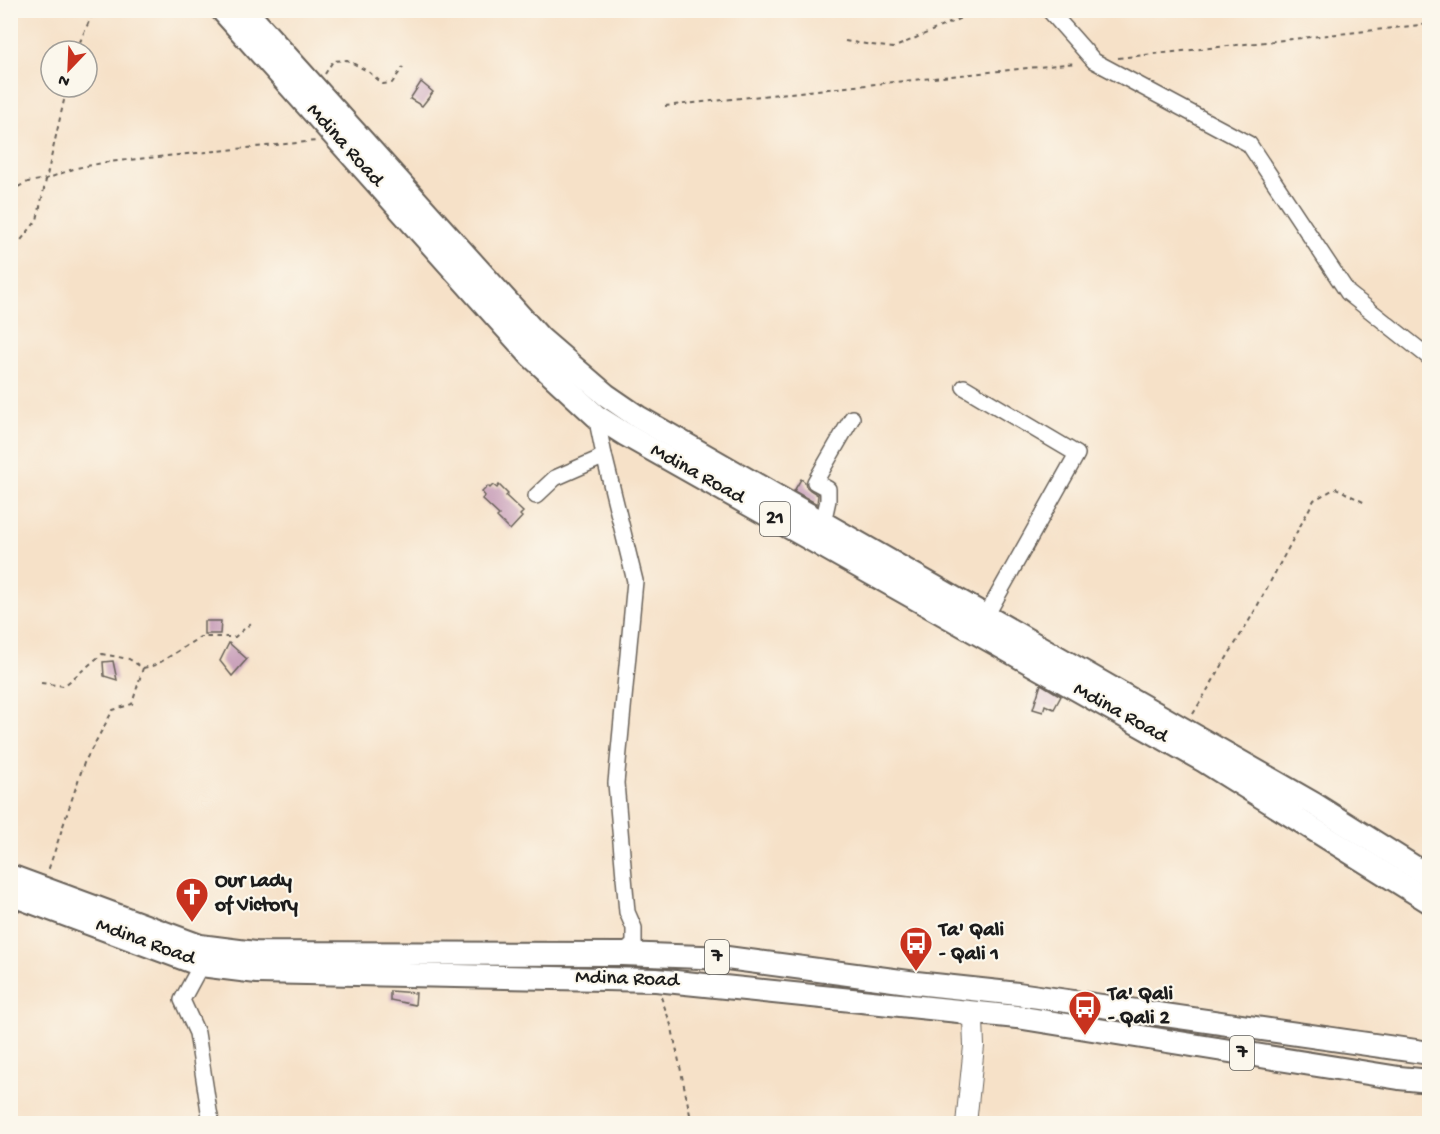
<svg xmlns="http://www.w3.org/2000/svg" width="1440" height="1134" font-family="'Gochi Hand',sans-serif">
<rect width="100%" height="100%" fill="#fbf7ec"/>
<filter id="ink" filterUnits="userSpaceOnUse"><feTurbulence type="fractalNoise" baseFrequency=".0167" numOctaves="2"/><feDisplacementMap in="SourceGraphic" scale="12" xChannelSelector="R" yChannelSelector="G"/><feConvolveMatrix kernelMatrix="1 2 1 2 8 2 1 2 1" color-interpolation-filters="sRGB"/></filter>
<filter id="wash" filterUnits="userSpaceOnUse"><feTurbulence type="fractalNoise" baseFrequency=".008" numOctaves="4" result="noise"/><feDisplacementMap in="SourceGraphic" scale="24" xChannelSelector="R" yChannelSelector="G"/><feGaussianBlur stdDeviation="1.35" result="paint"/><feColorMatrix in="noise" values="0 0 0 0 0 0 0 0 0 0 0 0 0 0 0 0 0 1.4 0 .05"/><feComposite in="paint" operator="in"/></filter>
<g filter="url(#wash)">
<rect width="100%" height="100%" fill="#f6e1c8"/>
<g id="blocks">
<g fill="#c79db8">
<path d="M 421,82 L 433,92 L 422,106 L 410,99 Z"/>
<path d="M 801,479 L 805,482 L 806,486 L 810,490 L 818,495 L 817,504 L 794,491 Z"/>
<path d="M 493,485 L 497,488 L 499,485 L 508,494 L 506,496 L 523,512 L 520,515 L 522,517 L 510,530 L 497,517 L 499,515 L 482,499 L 485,496 L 482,492 L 488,486 L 490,488 Z"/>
<path d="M 204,621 L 221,621 L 220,634 L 204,634 Z"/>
<path d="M 229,643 L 247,659 L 232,676 L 220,661 Z"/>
<path d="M 113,661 L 117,680 L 104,676 L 103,662 Z"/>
<path d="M 1041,684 L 1061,696 L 1054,709 L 1045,705 L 1043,712 L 1033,709 Z"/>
<path d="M 390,991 L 416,993 L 415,1005 L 390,1000 Z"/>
</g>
</g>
</g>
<g filter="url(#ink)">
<use href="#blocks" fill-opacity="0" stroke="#686158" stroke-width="1.5"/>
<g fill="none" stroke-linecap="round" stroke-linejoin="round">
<defs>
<g id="minor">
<path d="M 1049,10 L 1094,61 L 1249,144 L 1348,293 L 1430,358"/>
<path d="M 964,387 L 1077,454 L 986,616"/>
<path d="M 596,416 L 604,455 L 635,581 L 616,783 L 627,912 L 634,928 L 634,944 L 623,954"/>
<path d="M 536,496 L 555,478 L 596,460 L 604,455"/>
<path d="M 823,523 L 828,500 L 828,489 L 815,482 L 852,418"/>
<path d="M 201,965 L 182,1000 L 197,1033 L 209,1111 L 212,1124"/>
</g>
<path id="major" d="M 956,1010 L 973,1019 L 974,1046 L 966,1124"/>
<g id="highway">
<path d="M 222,10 L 531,356 L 596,416 L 626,435 L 1204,761 L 1430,902"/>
<path d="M 245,10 L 540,338 L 606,395 L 638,417 L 1314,804 L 1430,877"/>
<path d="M 10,876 L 200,946 L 255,953 L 623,954 L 727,958 L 916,983 L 1018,994 L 1430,1053"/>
<path d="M 10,894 L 201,965 L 257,972 L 656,980 L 1017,1017 L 1399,1078 L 1430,1081"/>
</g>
</defs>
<use href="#minor" stroke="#686158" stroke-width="18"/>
<use href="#major" stroke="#686158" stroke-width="22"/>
<use href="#highway" stroke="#686158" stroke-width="26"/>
<g stroke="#686158" stroke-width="2" stroke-dasharray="4.5 4.5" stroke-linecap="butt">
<path d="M 845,41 L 893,48 L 970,14 L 971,10"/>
<path d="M 76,51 L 94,10"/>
<path d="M 1118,58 L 1430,24"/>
<path d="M 325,74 L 333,61 L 347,60 L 369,72 L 383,84 L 392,83 L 403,67"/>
<path d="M 665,106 L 1076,63"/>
<path d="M 10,191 L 28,182 L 46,179 L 76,168 L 108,162 L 316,141"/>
<path d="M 10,254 L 37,220 L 67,87"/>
<path d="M 143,668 L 156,665 L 200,637 L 235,637 L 251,623"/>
<path d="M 41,683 L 64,686 L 102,654 L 129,659 L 143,668 L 132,704 L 113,710 L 84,763 L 48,871"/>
<path d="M 1193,714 L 1253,614 L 1314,500 L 1336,488 L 1367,504"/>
<path d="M 661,997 L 672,1028 L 692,1124"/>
</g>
<use href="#minor" stroke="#fff" stroke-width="15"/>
<use href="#major" stroke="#fff" stroke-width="20"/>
<use href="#highway" stroke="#fff" stroke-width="22"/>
</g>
</g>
<defs>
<symbol id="church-pin" viewBox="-11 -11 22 30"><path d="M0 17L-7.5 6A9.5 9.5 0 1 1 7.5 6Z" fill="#c8321e" stroke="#fbf7ec"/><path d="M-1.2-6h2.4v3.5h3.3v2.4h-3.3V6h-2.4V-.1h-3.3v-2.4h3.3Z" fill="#fff"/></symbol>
<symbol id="bus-pin" viewBox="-11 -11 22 30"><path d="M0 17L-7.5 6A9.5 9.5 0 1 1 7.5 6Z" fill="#c8321e" stroke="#fbf7ec"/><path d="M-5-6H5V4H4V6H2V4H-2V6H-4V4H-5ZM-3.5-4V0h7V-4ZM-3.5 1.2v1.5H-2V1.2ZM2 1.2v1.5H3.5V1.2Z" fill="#fff"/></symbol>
</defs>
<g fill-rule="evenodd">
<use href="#church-pin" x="173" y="875" width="38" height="52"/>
<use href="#bus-pin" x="897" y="924" width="38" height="52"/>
<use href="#bus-pin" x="1066" y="988" width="38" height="52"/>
</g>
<g text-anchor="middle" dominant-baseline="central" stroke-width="4.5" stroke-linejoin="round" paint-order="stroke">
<g fill="#fbf7ec" stroke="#5f5e5a" stroke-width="1.5">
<rect x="760" y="502" width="30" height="34" rx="4.5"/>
<rect x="705" y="940" width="24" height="34" rx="4.5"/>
<rect x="1230" y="1036" width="24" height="34" rx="4.5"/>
</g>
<g font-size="20" font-weight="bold" fill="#1c1c1c">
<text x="775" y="519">21</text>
<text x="717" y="957">7</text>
<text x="1242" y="1053">7</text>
</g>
<g font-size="21" fill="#1c1c1c" stroke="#fbf7ec">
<text transform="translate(344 146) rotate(48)">Mdina Road</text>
<text transform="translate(697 475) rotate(29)">Mdina Road</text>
<text transform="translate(1120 714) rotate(29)">Mdina Road</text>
<text transform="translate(145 943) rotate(20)">Mdina Road</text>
<text transform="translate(627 980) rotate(2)">Mdina Road</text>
</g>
<g font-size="21" font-weight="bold" fill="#1c1c1c" stroke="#fbf7ec" text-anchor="start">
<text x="215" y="882">Our Lady<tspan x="215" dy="24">of Victory</tspan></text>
<text x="939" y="931">Ta' Qali<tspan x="939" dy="24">- Qali 1</tspan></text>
<text x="1108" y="995">Ta' Qali<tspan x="1108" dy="24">- Qali 2</tspan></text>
</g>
</g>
<rect width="1440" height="1134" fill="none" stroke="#fbf7ec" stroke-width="36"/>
<g transform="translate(69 69) rotate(203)"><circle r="28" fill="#fbf7ec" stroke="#a29f99" stroke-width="1.5"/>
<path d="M0-4.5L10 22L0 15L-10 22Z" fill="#c8321e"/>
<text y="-9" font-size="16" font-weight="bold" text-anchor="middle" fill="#1c1c1c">N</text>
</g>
</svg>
